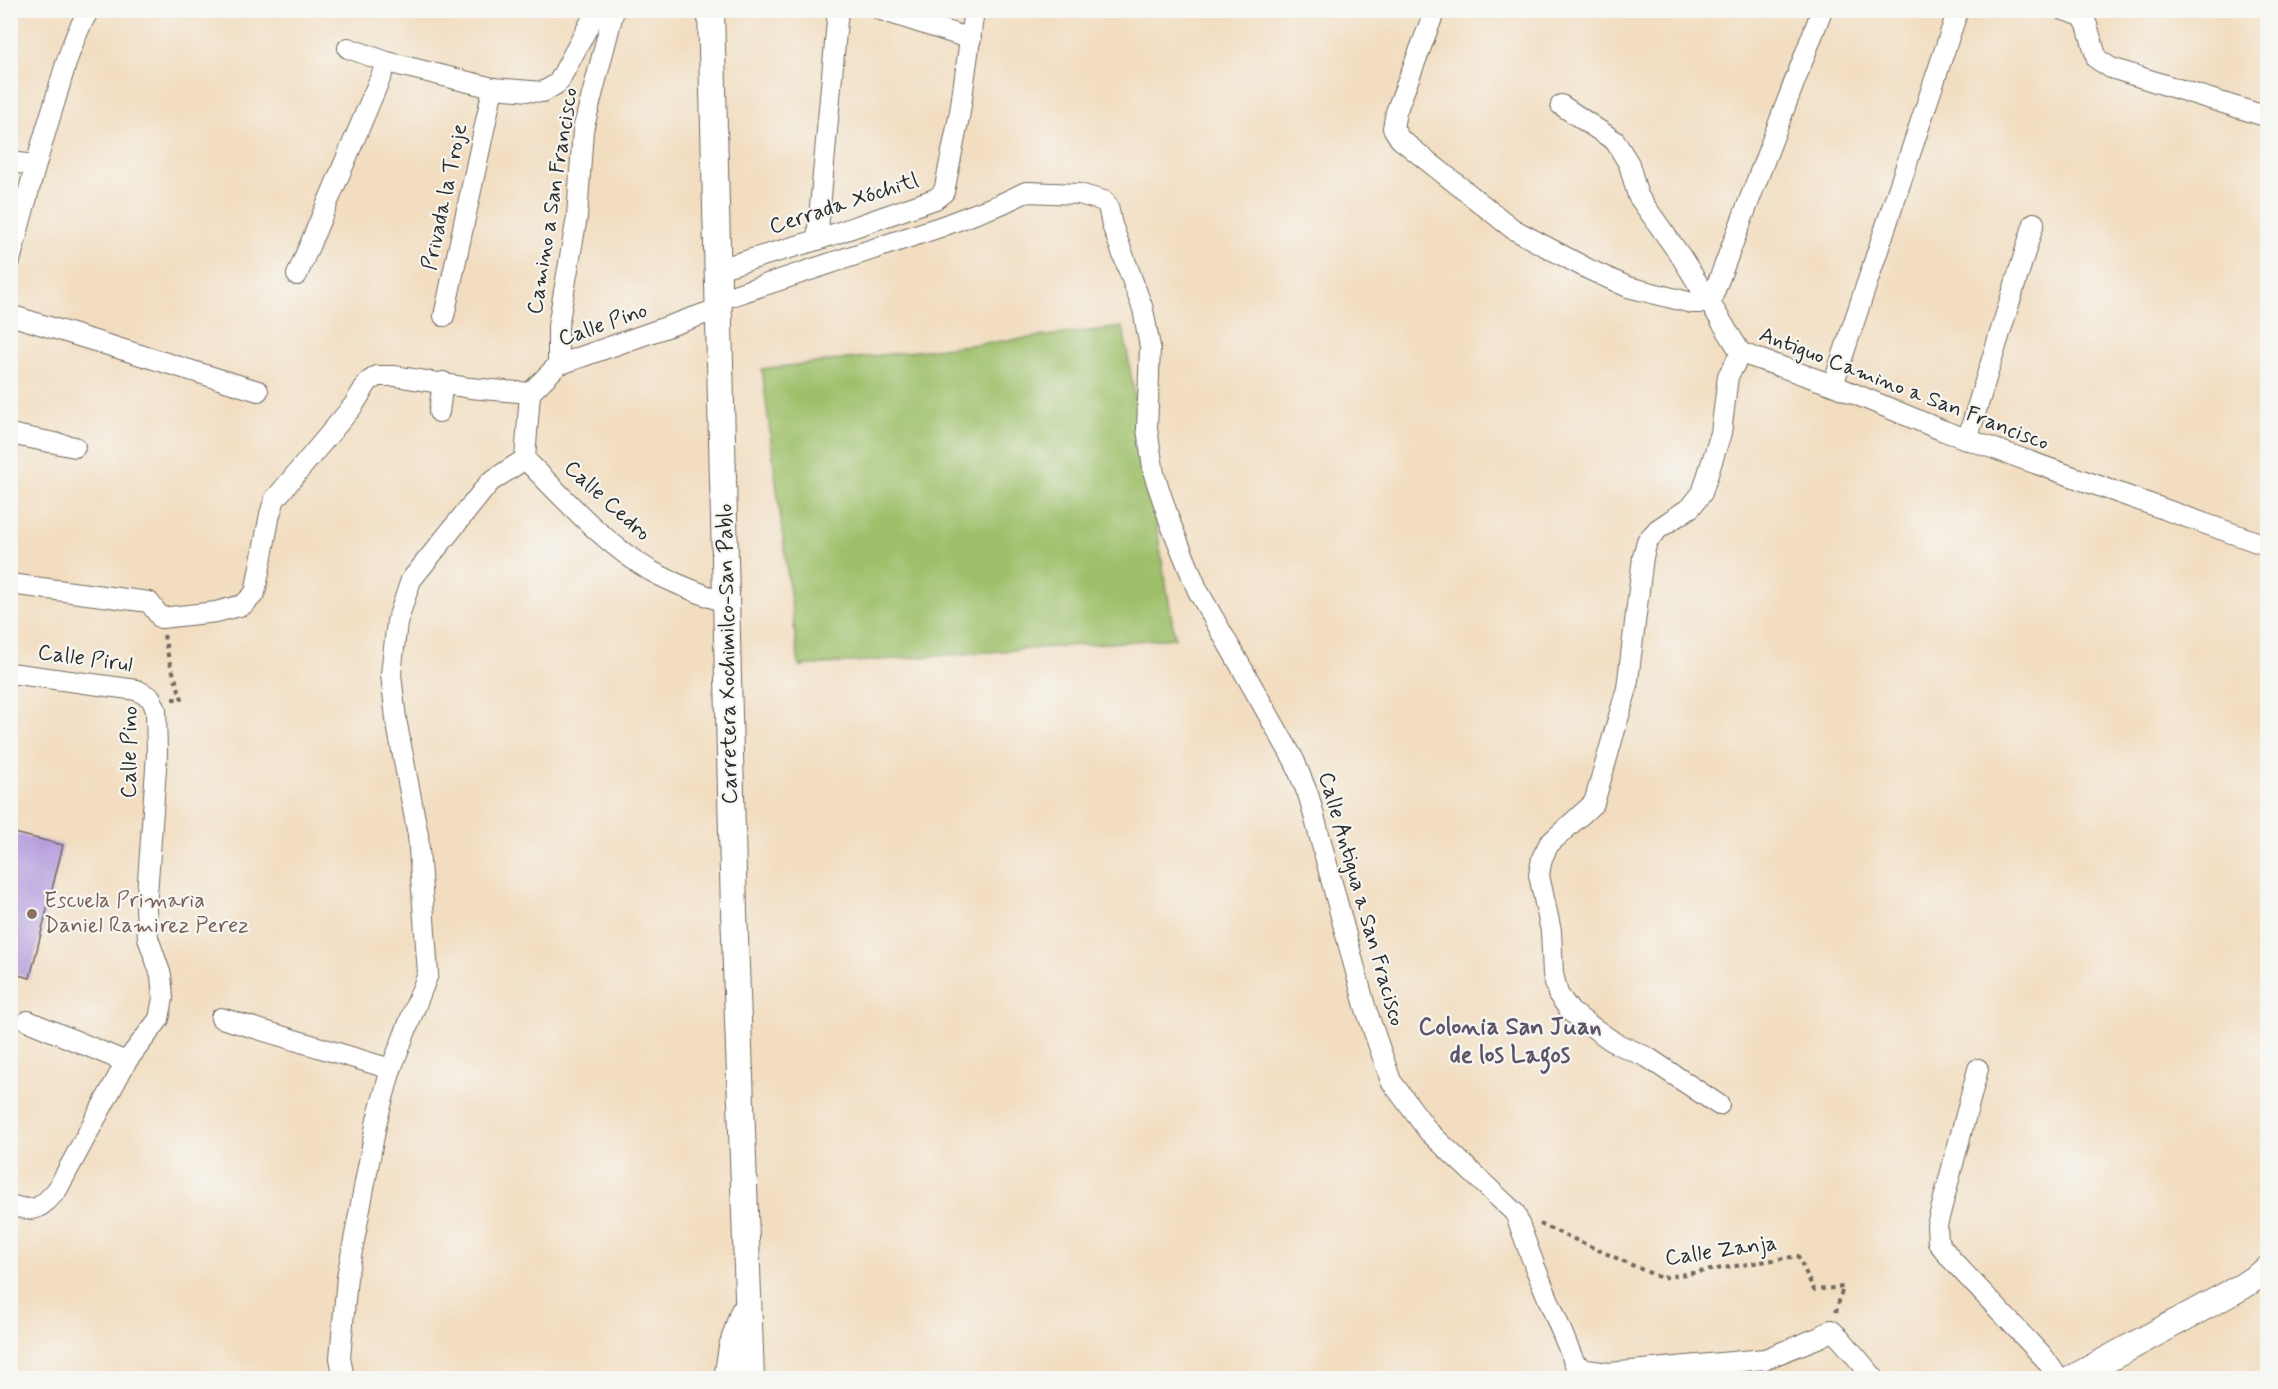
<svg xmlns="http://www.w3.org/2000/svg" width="2278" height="1389" font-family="Mynerve,sans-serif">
<rect width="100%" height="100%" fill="#f6f6f2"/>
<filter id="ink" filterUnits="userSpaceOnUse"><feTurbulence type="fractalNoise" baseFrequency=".0167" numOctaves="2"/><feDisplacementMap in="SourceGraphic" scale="12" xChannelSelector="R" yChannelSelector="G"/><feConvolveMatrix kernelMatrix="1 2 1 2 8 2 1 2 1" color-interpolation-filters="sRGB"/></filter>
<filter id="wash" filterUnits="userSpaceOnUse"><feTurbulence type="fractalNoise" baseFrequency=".008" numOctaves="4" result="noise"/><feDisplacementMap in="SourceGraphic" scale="24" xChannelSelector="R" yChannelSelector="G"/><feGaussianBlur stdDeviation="1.35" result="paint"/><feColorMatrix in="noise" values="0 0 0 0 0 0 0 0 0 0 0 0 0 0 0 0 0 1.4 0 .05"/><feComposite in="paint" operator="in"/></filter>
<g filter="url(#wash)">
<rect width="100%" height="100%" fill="#f2ddc0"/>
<path fill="#9ebf69" stroke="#64754a" stroke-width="1.5" d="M 1123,327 L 1175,638 L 799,666 L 762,369 Z"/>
<g id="blocks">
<path fill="#b69fdd" d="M 10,832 L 63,845 L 30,978 L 10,973 Z"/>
</g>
</g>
<g filter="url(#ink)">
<use href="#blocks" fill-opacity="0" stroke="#71695f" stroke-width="1.5"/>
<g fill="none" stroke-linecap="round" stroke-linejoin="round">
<defs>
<g id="minor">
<path d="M 881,10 L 971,39"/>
<path d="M 1435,10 L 1396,112 L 1393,128 L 1400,139 L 1513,229 L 1588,269 L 1628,287 L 1692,303 L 1710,303"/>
<path d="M 2064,10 L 2082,16 L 2087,25 L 2097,59 L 2111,68 L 2268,117"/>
<path d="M 348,48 L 387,62 L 493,88 L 543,92 L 558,83 L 597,10"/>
<path d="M 1561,105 L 1615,141 L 1629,164 L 1638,196 L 1682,258 L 1741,353 L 1833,385 L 1944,431 L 2268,546"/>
<path d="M 10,162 L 35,165"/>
<path d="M 817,240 L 838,10"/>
<path d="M 10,261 C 24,207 38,154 55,101 C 64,70 72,38 89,10"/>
<path d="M 718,269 L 817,240 L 935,199 L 944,192 L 960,112 L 974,10"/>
<path d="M 297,275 L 387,62"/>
<path d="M 719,300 L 940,227 L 1001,204 L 1026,192 L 1079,194 L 1104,201 L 1108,206 L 1112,225 L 1143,309 L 1150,347 L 1147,429 L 1154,474 L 1171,525 L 1198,591 L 1294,760 L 1309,797 L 1365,1006 L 1391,1081 L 1429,1132 L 1515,1213 L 1535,1267 L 1575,1364 L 1586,1370 L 1609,1373 L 1765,1359 L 1820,1337 L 1831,1330 L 1841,1339 L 1874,1378"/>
<path d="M 1710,303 L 1822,10"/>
<path d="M 10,315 L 258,391"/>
<path d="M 444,316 L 493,88"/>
<path d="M 558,365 L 558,326 L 577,217 L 583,130 L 614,10"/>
<path d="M 1833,385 L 1958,10"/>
<path d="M 439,412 L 443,382"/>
<path d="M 10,434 L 75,447"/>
<path d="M 1967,440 L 2034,223"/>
<path d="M 525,459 C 564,498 603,543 651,571 C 675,584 701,594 727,603"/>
<path d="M 10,584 L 149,602 L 161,618 L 216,612 L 243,605 L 255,593 L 270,514 L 275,499 L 353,406 L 368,382 L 377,376 L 395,376 L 470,388 L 530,393 L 558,365 L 718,309"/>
<path d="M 10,673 L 137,690 L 151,698 L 156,710 L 157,754 L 146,909 L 148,938 L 161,975 L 163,998 L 159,1019 L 126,1062 L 57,1190 C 40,1209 36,1213 10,1205"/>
<path d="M 221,1018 L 391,1069"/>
<path d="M 28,1021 L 126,1062"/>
<path d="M 1978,1069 L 1937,1225 L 1938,1242 L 1951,1259 L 2046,1360 L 2058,1378"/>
<path d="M 1719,1105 L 1647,1057 L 1615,1043 L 1571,1012 L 1558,994 L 1553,974 L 1551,931 L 1539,875 L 1542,858 L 1549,844 L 1594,803 L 1627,688 L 1643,557 L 1647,541 L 1658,529 L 1691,507 L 1702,493 L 1721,433 L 1728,376 L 1741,353"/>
<path d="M 344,1378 L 340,1358 L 347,1277 L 377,1120 L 391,1069 L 428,974 L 418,835 L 396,719 L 391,674 L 397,622 L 411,580 L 490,482 L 525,459 L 530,393"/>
</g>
<g id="tertiary">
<path d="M 711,10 L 734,911 L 751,1378"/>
<path d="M 727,1378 L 732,1347 L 743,1313"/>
<path d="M 2073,1378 L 2243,1286 L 2268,1269"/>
</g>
</defs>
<use href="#minor" stroke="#71695f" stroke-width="22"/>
<use href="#tertiary" stroke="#71695f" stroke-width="28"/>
<g stroke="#71695f" stroke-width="4" stroke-dasharray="4.5 4.5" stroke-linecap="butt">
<path d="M 164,635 L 169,660 L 182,699 L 170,699"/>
<path d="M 1540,1224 L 1661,1278 L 1798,1256 L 1814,1290 L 1843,1287 L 1836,1312"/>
</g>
<use href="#minor" stroke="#fff" stroke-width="20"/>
<use href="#tertiary" stroke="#fff" stroke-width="26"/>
</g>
</g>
<circle fill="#8d6e63" stroke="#f6f6f2" stroke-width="2" cx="32" cy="914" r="6"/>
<g text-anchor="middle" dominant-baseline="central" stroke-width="4.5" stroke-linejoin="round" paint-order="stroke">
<g font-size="22" fill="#2b2b2b" stroke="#f6f6f2">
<text transform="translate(445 197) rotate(-78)">Privada la Troje</text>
<text transform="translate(553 201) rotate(-81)">Camino a San Francisco</text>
<text transform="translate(844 204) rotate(-18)">Cerrada Xóchitl</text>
<text transform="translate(603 325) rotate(-19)">Calle Pino</text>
<text transform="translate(1904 389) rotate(21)">Antiguo Camino a San Francisco</text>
<text transform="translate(607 501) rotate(42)">Calle Cedro</text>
<text transform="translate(728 654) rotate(-91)">Carretera Xochimilco-San Pablo</text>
<text transform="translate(85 659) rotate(8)">Calle Pirul</text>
<text transform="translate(130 752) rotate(-89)">Calle Pino</text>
<text transform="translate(1361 899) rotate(74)">Calle Antigua a San Fracisco</text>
<text transform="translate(1721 1251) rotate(-8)">Calle Zanja</text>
</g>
<g font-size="22" fill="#785e54" stroke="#f6f6f2" text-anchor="start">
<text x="44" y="901">Escuela Primaria<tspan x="44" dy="25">Daniel Ramirez Perez</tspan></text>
</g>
<g font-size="24" font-weight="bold" fill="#5c5469" stroke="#f6f6f2">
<text x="1510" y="1027">Colonia San Juan<tspan x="1510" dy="28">de los Lagos</tspan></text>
</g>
</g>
<rect width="2278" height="1389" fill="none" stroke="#f6f6f2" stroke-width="36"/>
</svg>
